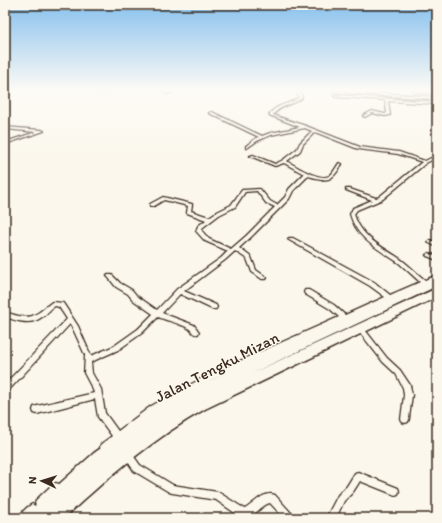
<svg xmlns="http://www.w3.org/2000/svg" width="442" height="523" font-family="Itim,sans-serif">
<rect width="100%" height="100%" fill="#fbf7ec"/>
<filter id="ink" filterUnits="userSpaceOnUse"><feTurbulence type="fractalNoise" baseFrequency=".025" numOctaves="2"/><feDisplacementMap in="SourceGraphic" scale="8" xChannelSelector="R" yChannelSelector="G"/><feConvolveMatrix kernelMatrix="1 2 1 2 8 2 1 2 1" color-interpolation-filters="sRGB"/></filter>
<g filter="url(#ink)">
<g fill="none" stroke-linecap="round" stroke-linejoin="round">
<defs>
<g id="street">
<path d="M 93,91 L 110,91 L 108,92 L 95,92 Z"/>
<path d="M 170,91 L 175,91 L 167,94 L 165,93 Z"/>
<path d="M 296,91 L 300,91 L 302,98 C 293,105 280,105 273,115 L 306,126 L 360,147 L 399,152 L 425,161 L 431,158 L 437,159 L 437,161 L 432,160 L 426,163 L 383,199 L 357,210 L 354,214 C 362,240 384,247 403,261 C 411,267 417,274 425,280 L 437,275 L 437,279 L 214,379 L 157,412 L 122,438 L 121,441 L 117,442 L 104,451 L 101,450 L 100,447 L 101,444 L 112,436 L 98,417 L 95,399 L 37,414 L 34,413 L 33,410 L 34,407 L 37,406 L 94,393 L 93,390 L 84,373 L 85,355 L 73,329 L 70,324 L 9,390 L 5,391 L 5,384 L 67,319 L 59,307 L 55,306 C 50,309 47,314 42,317 C 31,326 17,321 5,317 L 5,312 C 15,315 27,320 36,314 C 42,311 46,306 52,302 L 54,302 L 63,303 L 78,326 L 91,356 L 114,346 L 138,329 L 153,314 L 133,300 L 128,294 L 116,287 L 108,277 L 107,276 L 108,275 L 112,275 L 120,283 L 132,290 L 137,296 L 157,310 L 177,289 L 221,258 L 228,251 L 205,241 L 196,231 L 198,226 L 206,220 L 187,213 L 187,212 L 188,206 L 164,200 L 154,206 L 150,206 L 150,204 L 163,197 L 192,204 L 192,205 L 191,211 L 209,217 L 215,213 L 231,205 L 242,190 L 260,189 L 270,201 L 277,205 L 285,197 L 289,189 L 304,174 L 284,163 L 275,166 L 250,156 L 253,155 L 275,164 L 283,160 L 297,149 L 300,143 L 312,131 L 305,128 L 271,135 L 257,141 L 247,148 L 246,148 L 246,146 L 255,139 L 259,137 L 209,113 L 212,112 L 262,136 L 270,133 L 300,127 L 269,115 C 278,102 289,106 299,97 ZM 315,132 L 358,149 L 398,154 L 422,162 L 379,197 L 376,198 L 350,189 L 346,189 L 346,190 L 372,200 L 353,208 L 350,214 C 357,240 379,249 399,263 C 406,269 413,276 420,282 L 390,295 L 374,282 L 293,238 L 289,238 L 288,239 L 289,240 L 370,286 L 385,297 L 345,315 L 334,305 L 309,290 L 305,290 L 304,292 L 305,294 L 330,309 L 339,317 L 208,375 L 151,406 L 118,431 L 105,413 L 101,389 L 92,373 L 91,362 L 118,350 L 142,333 L 158,317 C 168,321 179,323 188,328 C 193,331 192,335 198,334 L 199,332 L 194,325 L 162,313 L 180,294 L 212,309 L 216,309 L 217,307 L 216,305 L 184,291 L 225,260 L 235,251 L 247,259 L 252,272 L 262,279 L 266,279 L 267,278 L 266,277 L 256,270 L 251,257 L 239,248 L 250,238 L 289,199 L 293,191 L 308,176 C 328,181 331,183 342,164 L 340,163 L 339,163 C 336,167 333,174 329,176 C 320,181 295,166 287,161 L 300,151 L 303,144 ZM 257,191 L 266,203 L 275,207 L 246,236 L 231,249 L 209,239 L 202,231 L 202,228 L 219,215 L 235,207 L 245,192 Z"/>
<path d="M 413,91 L 437,91 L 437,93 L 415,92 Z"/>
<path d="M 336,95 L 437,102 L 437,104 L 388,101 L 390,115 L 385,116 L 372,113 L 365,117 L 363,116 L 364,115 L 372,111 L 385,114 L 387,113 L 385,100 L 335,97 L 334,96 Z"/>
<path d="M 5,127 L 42,130 L 44,131 L 5,144 L 5,142 L 36,132 L 5,129 Z"/>
<path d="M 431,240 L 437,243 L 437,247 L 429,243 L 428,242 L 429,241 Z"/>
<path d="M 429,253 L 437,256 L 437,260 L 427,256 L 426,255 Z"/>
<path d="M 360,325 L 362,326 L 387,358 L 400,370 L 410,385 L 412,395 L 409,419 L 408,422 L 405,423 L 402,422 L 401,419 L 404,395 L 403,388 L 396,374 L 383,362 L 358,330 L 357,328 L 358,326 Z"/>
<path d="M 127,450 L 130,451 L 140,465 L 173,485 L 218,492 L 245,509 C 254,504 264,490 275,495 L 293,515 L 295,518 L 284,518 L 270,503 C 261,505 256,516 245,518 C 241,519 237,518 232,518 L 235,513 L 216,500 L 172,493 L 169,492 L 134,471 L 123,454 L 124,451 Z"/>
<path d="M 358,472 L 398,488 L 399,491 L 398,494 L 395,495 L 360,481 L 353,492 L 344,501 L 336,518 L 326,518 L 338,495 L 347,486 L 355,473 Z"/>
<path d="M 56,483 L 59,484 L 60,487 L 59,490 L 42,506 L 39,507 L 36,506 L 35,503 L 36,500 L 53,484 Z"/>
<path d="M 32,504 L 35,506 L 37,509 L 35,512 L 29,518 L 18,518 C 21,513 27,507 32,504 Z"/>
</g>
<path id="secondary" d="M 332,91 L 354,91 L 437,97 L 437,99 L 334,92 Z"/>
<path id="highway" d="M 437,278 L 437,286 L 246,376 L 437,288 L 437,297 L 205,409 C 153,439 108,477 64,518 L 26,518 L 28,512 L 94,453 L 168,401 L 251,361 Z"/>
</defs>
<use href="#street" stroke="#3b2a1e" stroke-width="2.5"/>
<use href="#secondary" stroke="#3b2a1e" stroke-width="3"/>
<use href="#highway" stroke="#3b2a1e" stroke-width="3"/>
<use href="#street" fill="#fbf7ec" fill-rule="evenodd"/>
<use href="#secondary" fill="#fbf7ec" fill-rule="evenodd"/>
<use href="#highway" fill="#fbf7ec" fill-rule="evenodd"/>
</g>
</g>
<linearGradient id="sky" x2="0" y2="1"><stop stop-color="#86c0ed"/><stop offset="0.55" stop-color="#fdfbf6"/><stop offset="1" stop-color="#fdfbf6" stop-opacity="0"/></linearGradient>
<rect width="442" height="164" fill="url(#sky)"/>
<g text-anchor="middle" dominant-baseline="central" stroke-width="3" stroke-linejoin="round" paint-order="stroke">
<g font-size="16" fill="#3b2a1e" stroke="#fbf7ec">
<text transform="translate(217 367) rotate(-27)">Jalan Tengku Mizan</text>
</g>
</g>
<rect width="442" height="523" fill="none" stroke="#fbf7ec" stroke-width="20"/>
<rect x="10" y="10" width="422" height="503" fill="none" stroke="#3b2a1e" stroke-width="1.5" filter="url(#ink)"/>
<g transform="translate(42 481) rotate(274)" stroke="#fbf7ec" stroke-width="3" paint-order="stroke">
<path d="M0-3L7 15L0 10L-7 15Z" fill="#3b2a1e"/>
<text y="-6" font-size="11" font-weight="bold" text-anchor="middle" fill="#3b2a1e">N</text>
</g>
</svg>
